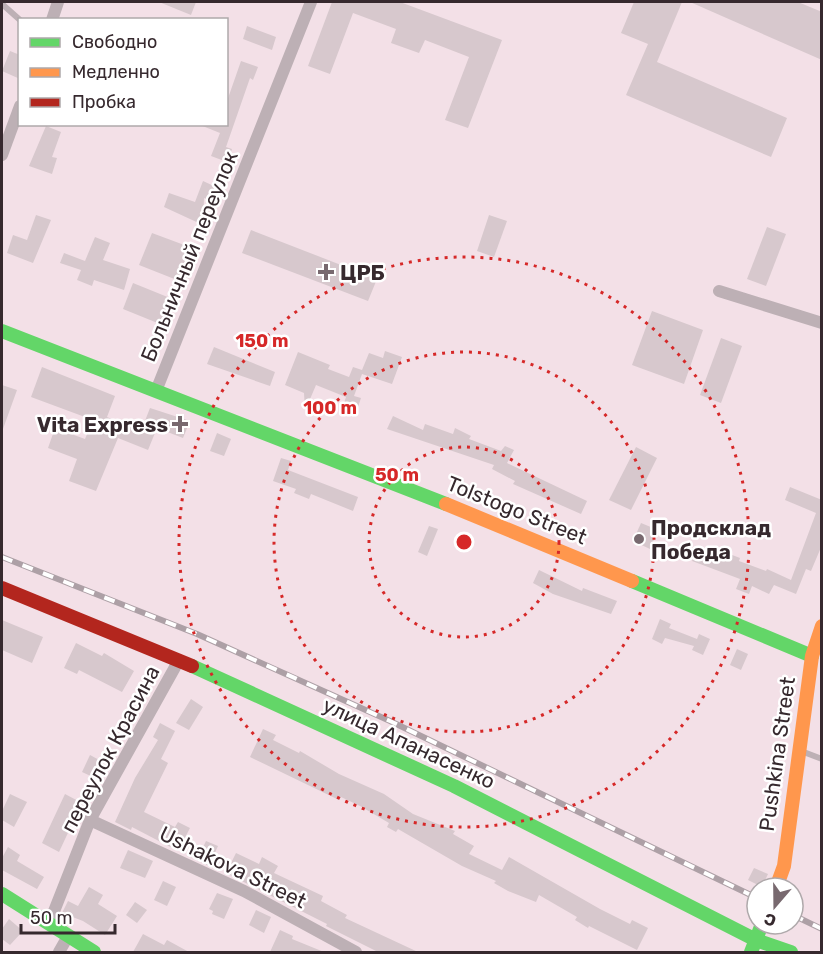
<svg xmlns="http://www.w3.org/2000/svg" width="823" height="954" font-family="Rubik,sans-serif">
<rect width="100%" height="100%" fill="#f3e0e7"/>
<g fill="#d7c8cd">
<path d="M 159,2 L 196,2 L 191,15 Z"/>
<path d="M 332,2 L 400,2 L 502,40 L 468,128 L 445,120 L 469,57 L 425,40 L 419,53 L 391,43 L 396,29 L 353,13 L 330,74 L 308,66 Z"/>
<path d="M 634,2 L 682,2 L 657,62 L 787,118 L 771,157 L 626,95 L 648,44 L 621,33 Z"/>
<path d="M 690,2 L 798,2 L 822,12 L 822,60 Z"/>
<path d="M 247,26 L 276,37 L 272,50 L 243,39 Z"/>
<path d="M 10,51 L 20,55 L 20,79 L 2,71 Z"/>
<path d="M 241,61 L 258,67 L 253,80 L 250,78 L 226,147 L 232,149 L 227,162 L 211,156 L 220,133 L 200,125 L 226,124 L 226,104 Z"/>
<path d="M 46,126 L 61,132 L 52,157 L 57,158 L 52,174 L 29,166 Z"/>
<path d="M 203,181 L 216,187 L 211,201 L 204,198 L 203,225 L 164,207 L 169,193 L 195,202 Z"/>
<path d="M 36,215 L 51,220 L 33,263 L 7,253 L 13,235 L 27,240 Z"/>
<path d="M 489,215 L 507,221 L 494,257 L 477,251 Z"/>
<path d="M 767,227 L 786,234 L 766,286 L 747,279 Z"/>
<path d="M 251,230 L 377,279 L 368,301 L 242,253 Z"/>
<path d="M 152,233 L 195,249 L 182,282 L 139,265 Z"/>
<path d="M 95,237 L 110,243 L 103,260 L 130,269 L 124,290 L 94,280 L 92,286 L 77,280 L 81,270 L 60,263 L 64,253 L 85,261 Z"/>
<path d="M 133,283 L 170,298 L 160,324 L 123,309 Z"/>
<path d="M 652,311 L 703,330 L 684,384 L 632,365 Z"/>
<path d="M 721,338 L 742,346 L 721,403 L 700,395 Z"/>
<path d="M 214,347 L 275,372 L 270,386 L 207,364 Z"/>
<path d="M 385,351 L 402,357 L 392,384 L 362,374 L 354,396 L 361,398 L 358,407 L 344,403 L 346,397 L 316,385 L 305,411 L 304,393 L 285,385 L 298,352 L 330,365 L 328,369 L 349,377 L 353,367 L 362,370 L 369,353 L 383,358 Z"/>
<path d="M 42,367 L 115,396 L 107,417 L 141,431 L 150,408 L 190,421 L 183,438 L 157,428 L 148,450 L 118,438 L 96,491 L 69,481 L 77,459 L 48,448 L 55,428 L 85,439 L 93,420 L 31,397 Z"/>
<path d="M 2,385 L 17,390 L 3,429 L 2,429 Z"/>
<path d="M 393,416 L 423,430 L 425,424 L 453,434 L 455,428 L 471,436 L 469,439 L 501,451 L 505,446 L 514,450 L 507,463 L 587,501 L 581,514 L 513,484 L 515,481 L 492,469 L 494,465 L 387,429 Z"/>
<path d="M 217,433 L 231,439 L 224,456 L 210,451 Z"/>
<path d="M 636,447 L 657,458 L 631,510 L 609,500 Z"/>
<path d="M 281,458 L 291,461 L 288,470 L 358,497 L 353,511 L 311,494 L 309,499 L 294,493 L 296,489 L 273,481 Z"/>
<path d="M 790,487 L 822,500 L 822,545 L 811,571 L 806,569 L 796,594 L 774,585 L 769,594 L 752,586 L 749,594 L 736,589 L 740,579 L 692,561 L 698,547 L 725,558 L 727,553 L 740,558 L 739,561 L 766,571 L 767,569 L 791,580 L 816,513 L 785,500 Z"/>
<path d="M 641,523 L 658,530 L 650,549 L 633,541 Z"/>
<path d="M 429,526 L 438,529 L 427,556 L 418,552 Z"/>
<path d="M 539,570 L 582,591 L 583,588 L 617,601 L 611,614 L 553,594 L 533,583 Z"/>
<path d="M 660,619 L 671,624 L 669,628 L 697,639 L 699,634 L 710,639 L 703,655 L 692,650 L 694,646 L 665,638 L 662,644 L 652,639 Z"/>
<path d="M 2,620 L 43,637 L 32,663 L 2,650 Z"/>
<path d="M 76,643 L 102,656 L 104,653 L 134,671 L 122,692 L 79,670 L 77,674 L 64,668 Z"/>
<path d="M 737,649 L 748,654 L 741,670 L 730,665 Z"/>
<path d="M 191,699 L 203,707 L 189,730 L 176,723 Z"/>
<path d="M 160,723 L 175,731 L 161,759 L 168,763 L 144,812 L 175,827 L 178,822 L 190,828 L 178,851 L 132,827 L 131,830 L 115,822 L 135,778 L 158,740 L 153,737 Z"/>
<path d="M 263,729 L 276,735 L 273,740 L 299,753 L 300,751 L 339,774 L 384,794 L 413,814 L 455,831 L 453,834 L 474,846 L 469,854 L 502,870 L 509,857 L 600,909 L 630,924 L 632,920 L 648,928 L 637,950 L 589,926 L 588,928 L 575,920 L 577,917 L 539,895 L 536,902 L 508,891 L 494,883 L 496,881 L 462,866 L 398,829 L 396,832 L 387,827 L 389,823 L 360,806 L 341,797 L 339,800 L 250,757 Z"/>
<path d="M 90,755 L 103,762 L 95,778 L 82,772 Z"/>
<path d="M 10,794 L 27,802 L 14,827 L 2,820 L 2,811 Z"/>
<path d="M 65,794 L 82,803 L 59,852 L 42,843 Z"/>
<path d="M 206,841 L 218,846 L 209,866 L 197,860 Z"/>
<path d="M 8,847 L 20,855 L 17,861 L 44,877 L 37,889 L 2,870 L 2,858 Z"/>
<path d="M 128,850 L 153,861 L 145,878 L 120,868 Z"/>
<path d="M 236,853 L 259,864 L 262,857 L 278,866 L 274,873 L 323,896 L 321,901 L 347,915 L 345,918 L 418,952 L 378,952 L 326,926 L 327,924 L 226,873 Z"/>
<path d="M 754,868 L 768,874 L 762,887 L 748,880 Z"/>
<path d="M 163,881 L 176,887 L 167,906 L 154,900 Z"/>
<path d="M 89,887 L 103,895 L 98,904 L 117,916 L 105,935 L 83,921 L 62,913 L 68,901 L 78,906 Z"/>
<path d="M 217,893 L 233,899 L 224,919 L 212,914 L 213,911 L 209,909 Z"/>
<path d="M 135,902 L 147,910 L 137,923 L 126,915 Z"/>
<path d="M 256,910 L 271,917 L 264,933 L 249,925 Z"/>
<path d="M 9,919 L 23,931 L 10,945 L 2,939 L 2,929 Z"/>
<path d="M 280,930 L 293,936 L 292,939 L 324,952 L 270,952 Z"/>
<path d="M 143,934 L 164,945 L 167,940 L 189,952 L 133,952 Z"/>
</g>
<g fill="none" stroke-linecap="round" stroke-linejoin="round">
<g stroke="#bdb0b5" stroke-width="6">
<path d="M 2,4 L 20,20"/>
<path d="M 801,751 L 822,759"/>
</g>
<g stroke="#bdb0b5" stroke-width="12">
<path d="M 52,20 L 58,2"/>
<path d="M 2,155 L 20,106"/>
<path d="M 719,291 L 822,323"/>
<path d="M 156,391 L 311,2"/>
<path d="M 90,820 L 244,891 L 356,952"/>
<path d="M 49,924 L 90,820 L 179,660"/>
<path d="M 59,952 L 67,938"/>
</g>
<g stroke="#63d668" stroke-width="14">
<path d="M 2,331 L 446,504"/>
<path d="M 632,581 L 812,656"/>
<path d="M 192,666 L 454,786 L 756,940 L 791,952"/>
<path d="M 2,894 L 94,952"/>
<path d="M 751,952 L 762,924"/>
</g>
<g stroke="#ff974d" stroke-width="14">
<path d="M 446,504 L 632,581"/>
<path d="M 776,888 L 784,866 L 812,656 L 822,626"/>
</g>
<path stroke="#b3261e" stroke-width="14" d="M 2,588 L 192,666"/>
<defs>
<g id="rail">
<path d="M 2,557 L 197,634 L 390,721 L 757,898"/>
<path d="M 793,915 L 822,929"/>
</g>
</defs>
<use href="#rail" stroke="#ada0a6" stroke-width="6"/>
<use href="#rail" stroke="#fff" stroke-width="4" stroke-dasharray="11" stroke-linecap="butt"/>
</g>
<g fill="none" stroke="#d62828" stroke-width="3" stroke-dasharray="3 6">
<circle cx="464" cy="542" r="95"/>
<circle cx="464" cy="542" r="190"/>
<circle cx="464" cy="542" r="285"/>
</g>
<g fill="#78696f" stroke="#fff" stroke-width="2">
<path d="M323 263h6v6h6v6h-6v6h-6v-6h-6v-6h6z"/>
<path d="M177 415h6v6h6v6h-6v6h-6v-6h-6v-6h6z"/>
<circle cx="639" cy="539" r="6"/>
</g>
<g text-anchor="middle" dominant-baseline="central" stroke-width="5" stroke-linejoin="round" paint-order="stroke">
<g font-size="21" fill="#36292e" stroke="#fff">
<text transform="translate(189 256) rotate(-68)">Больничный переулок</text>
<text transform="translate(517 510) rotate(22)">Tolstogo Street</text>
<text transform="translate(409 743) rotate(25)">улица Апанасенко</text>
<text transform="translate(110 749) rotate(-62)">переулок Красина</text>
<text transform="translate(777 754) rotate(-82)">Pushkina Street</text>
<text transform="translate(233 867) rotate(26)">Ushakova Street</text>
</g>
<g font-size="21" font-weight="bold" fill="#36292e" stroke="#fff" text-anchor="start">
<text x="340" y="272">ЦРБ</text>
<text x="168" y="424" text-anchor="end">Vita Express</text>
<text x="651" y="527">Продсклад<tspan x="651" dy="24">Победа</tspan></text>
</g>
</g>
<circle cx="464" cy="542" r="9" fill="#d62828" stroke="#fff" stroke-width="3"/>
<g font-size="18" text-anchor="middle" font-weight="bold" fill="#d62828" stroke="#fff" stroke-width="5" stroke-linejoin="round" paint-order="stroke">
<text x="262" y="347">150 m</text>
<text x="330" y="414">100 m</text>
<text x="397" y="481">50 m</text>
</g>
<rect width="823" height="954" fill="none" stroke="#36292e" stroke-width="6"/>
<rect x="18" y="18" width="210" height="108" fill="#ffffff" stroke="#afa9ab" stroke-width="1.5"/>
<rect x="30" y="38" width="30" height="9" fill="#63d668" stroke="#afa9ab" stroke-width="1.5"/>
<text x="72" y="48" font-size="18" fill="#36292e">Свободно</text>
<rect x="30" y="68" width="30" height="9" fill="#ff974d" stroke="#afa9ab" stroke-width="1.5"/>
<text x="72" y="78" font-size="18" fill="#36292e">Медленно</text>
<rect x="30" y="98" width="30" height="9" fill="#b3261e" stroke="#afa9ab" stroke-width="1.5"/>
<text x="72" y="108" font-size="18" fill="#36292e">Пробка</text>
<g transform="translate(775 906) rotate(200)"><circle r="28" fill="#ffffff" stroke="#afa9ab" stroke-width="1.5"/>
<path d="M0-4.5L10 22L0 15L-10 22Z" fill="#78696f"/>
<text y="-9" font-size="16" font-weight="bold" text-anchor="middle" fill="#36292e">С</text>
</g>
<path d="M21 924v9h94v-9" fill="none" stroke="#36292e" stroke-width="3"/>
<text x="30" y="924" font-size="18" fill="#36292e" stroke="#ffffff" stroke-width="4.5" paint-order="stroke">50 m</text>
</svg>
